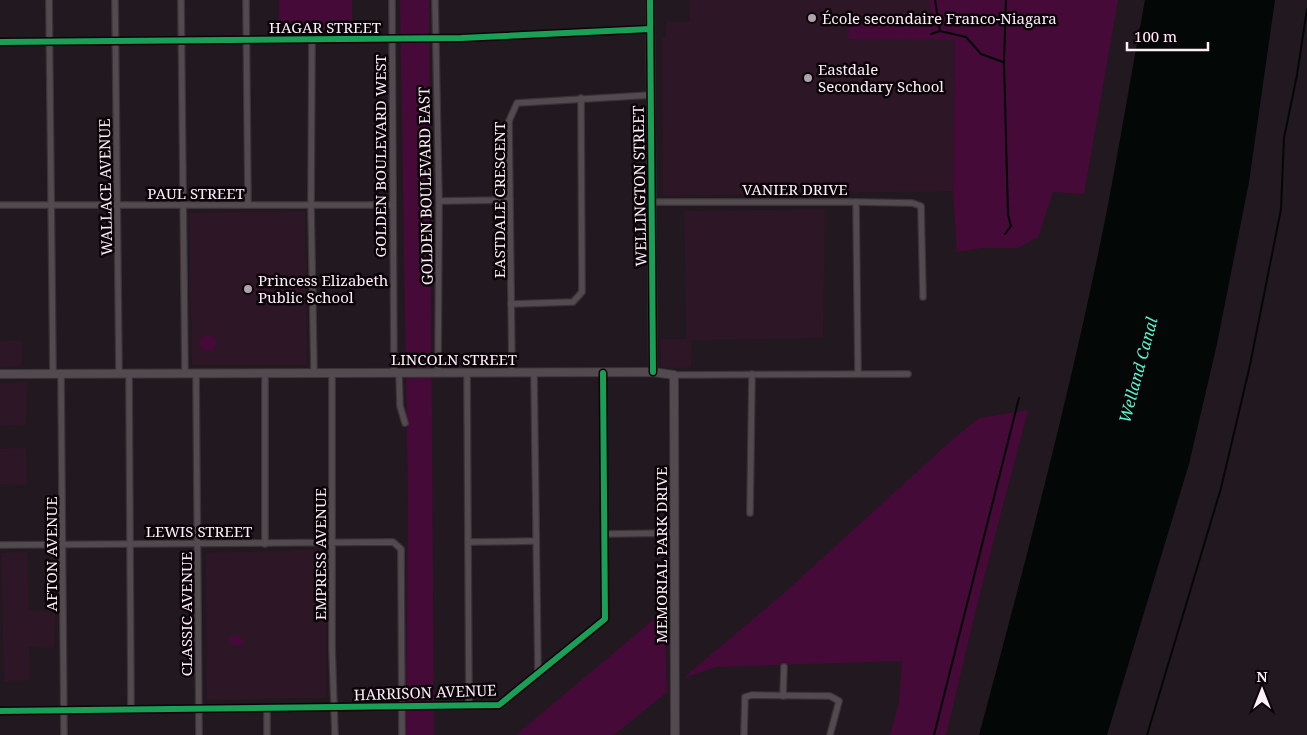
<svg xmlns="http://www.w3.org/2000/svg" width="1307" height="735" font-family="'Noto Serif',serif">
<rect width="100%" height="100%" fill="#22181f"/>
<g fill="#2d1626">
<path d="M 689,0 L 929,0 L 933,15 L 933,20 L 929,23 L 850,23 L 848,39 L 955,39 L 953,191 L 663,196 L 662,38 L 666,38 L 666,22 L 690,22 Z"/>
<path d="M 825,209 L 823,338 L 692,340 L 691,367 L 661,367 L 660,339 L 686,339 L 684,211 Z"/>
<path d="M 305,211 L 307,365 L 192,365 L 189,213 Z"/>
<path d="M 22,340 L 22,366 L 0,367 L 0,341 Z"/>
<path d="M 27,382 L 26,425 L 0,426 L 0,383 Z"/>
<path d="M 26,448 L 27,485 L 0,484 L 0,449 Z"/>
<path d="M 326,549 L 326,698 L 207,700 L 206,553 Z"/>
<path d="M 28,552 L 29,610 L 56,611 L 54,648 L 29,647 L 30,680 L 4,682 L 1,553 Z"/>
</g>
<g fill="#460a38">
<path d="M 279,0 L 352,0 L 352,34 L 279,32 Z"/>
<path d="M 400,0 L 429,0 L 434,735 L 406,735 L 408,500 Z"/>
<path d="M 929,0 L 1118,0 L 1084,194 L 1053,192 L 1038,237 L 1018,248 L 982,248 L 957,252 L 953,191 L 955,40 L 848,39 L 849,23 L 929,23 L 933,20 Z"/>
<circle cx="208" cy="343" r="8"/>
<path d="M 1028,410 L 979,597 L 946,735 L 890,735 L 899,702 L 902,661 L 716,667 L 682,679 L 784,593 L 953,439 L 979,418 Z"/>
<path d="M 665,610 L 667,692 L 614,735 L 516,735 Z"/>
<path d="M 232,636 L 240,636 L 244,642 L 241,646 L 231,644 L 228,639 Z"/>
</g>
<path fill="#030806" d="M 1145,0 L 1275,0 L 1249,182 L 1217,344 L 1189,464 L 1107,735 L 979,735 C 1026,560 1073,383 1108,205 C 1121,137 1132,68 1145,0 Z"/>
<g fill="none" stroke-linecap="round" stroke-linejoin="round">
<g stroke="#030806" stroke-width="2">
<path d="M 935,0 L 940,31"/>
<path d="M 931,34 L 940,31 L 966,37 L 981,54 L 1003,62"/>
<path d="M 1005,234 L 1011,226 L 1008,215 L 1004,62 L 1006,0"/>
<path d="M 934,735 L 1019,398"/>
<path d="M 1147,735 L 1221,488 L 1250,365 L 1281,209 L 1284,138 L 1297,75 L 1307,9"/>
</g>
<defs>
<g id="street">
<path d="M 49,0 L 53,373"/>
<path d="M 115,0 L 119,373"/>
<path d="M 181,0 L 185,373"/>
<path d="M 246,0 L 248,205"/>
<path d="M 392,0 L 394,372"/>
<path d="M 435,0 L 439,201 L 438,372"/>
<path d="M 312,40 L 311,205 L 314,373"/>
<path d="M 0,42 L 461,38 L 650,29"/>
<path d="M 439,201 L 510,200"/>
<path d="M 652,202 L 856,202 L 858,373"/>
<path d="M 856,202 L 912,203 L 921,206 L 923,297"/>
<path d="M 0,205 L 393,205"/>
<path d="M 511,304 L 573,302 L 582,292 L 581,98"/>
<path d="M 467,372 L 469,706"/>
<path d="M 512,372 L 509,121 L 517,103 L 651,95"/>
<path d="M 61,373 L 64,735"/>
<path d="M 129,373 L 131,708"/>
<path d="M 196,373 L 199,735"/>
<path d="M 399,373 L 400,406 L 405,423"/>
<path d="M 534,373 L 538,674"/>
<path d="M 265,374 L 265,544"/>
<path d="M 332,374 L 332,648 L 335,735"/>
<path d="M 674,375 L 908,374"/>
<path d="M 750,513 L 752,374"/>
<path d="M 605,534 L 674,533"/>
<path d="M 469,542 L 535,541"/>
<path d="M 0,545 L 393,542 L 401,549 L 402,735"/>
<path d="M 783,696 L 784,667"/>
<path d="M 267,708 L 267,735"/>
<path d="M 0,711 L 499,705 L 605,619 L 603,373"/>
<path d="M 744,735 L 745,697 L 752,695 L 830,696 L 839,701 L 830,735"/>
</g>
<g id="secondary">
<path d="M 650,0 L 653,372"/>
<path d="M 0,374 L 653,372 L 674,375 L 675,735"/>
</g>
</defs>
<use href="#street" stroke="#3a3237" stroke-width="8"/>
<use href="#secondary" stroke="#3a3237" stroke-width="10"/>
<use href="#street" stroke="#534a50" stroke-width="5.5"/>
<use href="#secondary" stroke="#534a50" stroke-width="8"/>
<defs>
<g id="cycleway">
<path d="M 650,0 L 653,372"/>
<path d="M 0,42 L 461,38 L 650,29"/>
<path d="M 0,711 L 499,705 L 605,619 L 603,373"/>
</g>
</defs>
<use href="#cycleway" stroke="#0b0408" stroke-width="9"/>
<use href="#cycleway" stroke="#1a9f57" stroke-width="6"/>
</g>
<g fill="#b0a3ab" stroke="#0b0408" stroke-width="2">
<circle cx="812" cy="18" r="5"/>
<circle cx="808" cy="78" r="5"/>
<circle cx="248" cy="289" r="5"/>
</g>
<g text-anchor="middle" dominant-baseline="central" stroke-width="5" stroke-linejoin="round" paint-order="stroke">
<g font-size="15" fill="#fdeef7" stroke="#0b0408" text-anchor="start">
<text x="822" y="18">École secondaire Franco-Niagara</text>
<text x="818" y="69">Eastdale<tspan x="818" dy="17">Secondary School</tspan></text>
<text x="258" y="280">Princess Elizabeth<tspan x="258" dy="17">Public School</tspan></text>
</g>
<g font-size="15" fill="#fdeef7" stroke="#0b0408">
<text x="325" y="27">HAGAR STREET</text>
<text transform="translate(380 156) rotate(-90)">GOLDEN BOULEVARD WEST</text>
<text transform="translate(425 186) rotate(-91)">GOLDEN BOULEVARD EAST</text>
<text transform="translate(639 186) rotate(-91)">WELLINGTON STREET</text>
<text transform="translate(105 187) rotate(-91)">WALLACE AVENUE</text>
<text x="795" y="189">VANIER DRIVE</text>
<text x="196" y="193">PAUL STREET</text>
<text transform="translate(499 200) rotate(-90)">EASTDALE CRESCENT</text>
<text x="454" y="359">LINCOLN STREET</text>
<text x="199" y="531">LEWIS STREET</text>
<text transform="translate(51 554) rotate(-90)">AFTON AVENUE</text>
<text transform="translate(320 554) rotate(-90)">EMPRESS AVENUE</text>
<text transform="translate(661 555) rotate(-90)">MEMORIAL PARK DRIVE</text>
<text transform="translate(186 614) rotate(-90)">CLASSIC AVENUE</text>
<text transform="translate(425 692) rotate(-2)">HARRISON AVENUE</text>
</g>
<g font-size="16" font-style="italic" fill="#4ef9c9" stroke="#0b0408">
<text transform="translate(1138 370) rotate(-75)">Welland Canal</text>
</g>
</g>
<g transform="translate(1262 690)" stroke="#0b0408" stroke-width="4" paint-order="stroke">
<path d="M0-4L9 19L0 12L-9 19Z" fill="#fdeef7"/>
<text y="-8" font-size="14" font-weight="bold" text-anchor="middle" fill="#fdeef7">N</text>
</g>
<path d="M1127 42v8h81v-8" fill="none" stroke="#fdeef7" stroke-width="2.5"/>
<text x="1134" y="42" font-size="15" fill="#fdeef7" stroke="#0b0408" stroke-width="4" paint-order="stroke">100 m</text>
</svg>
